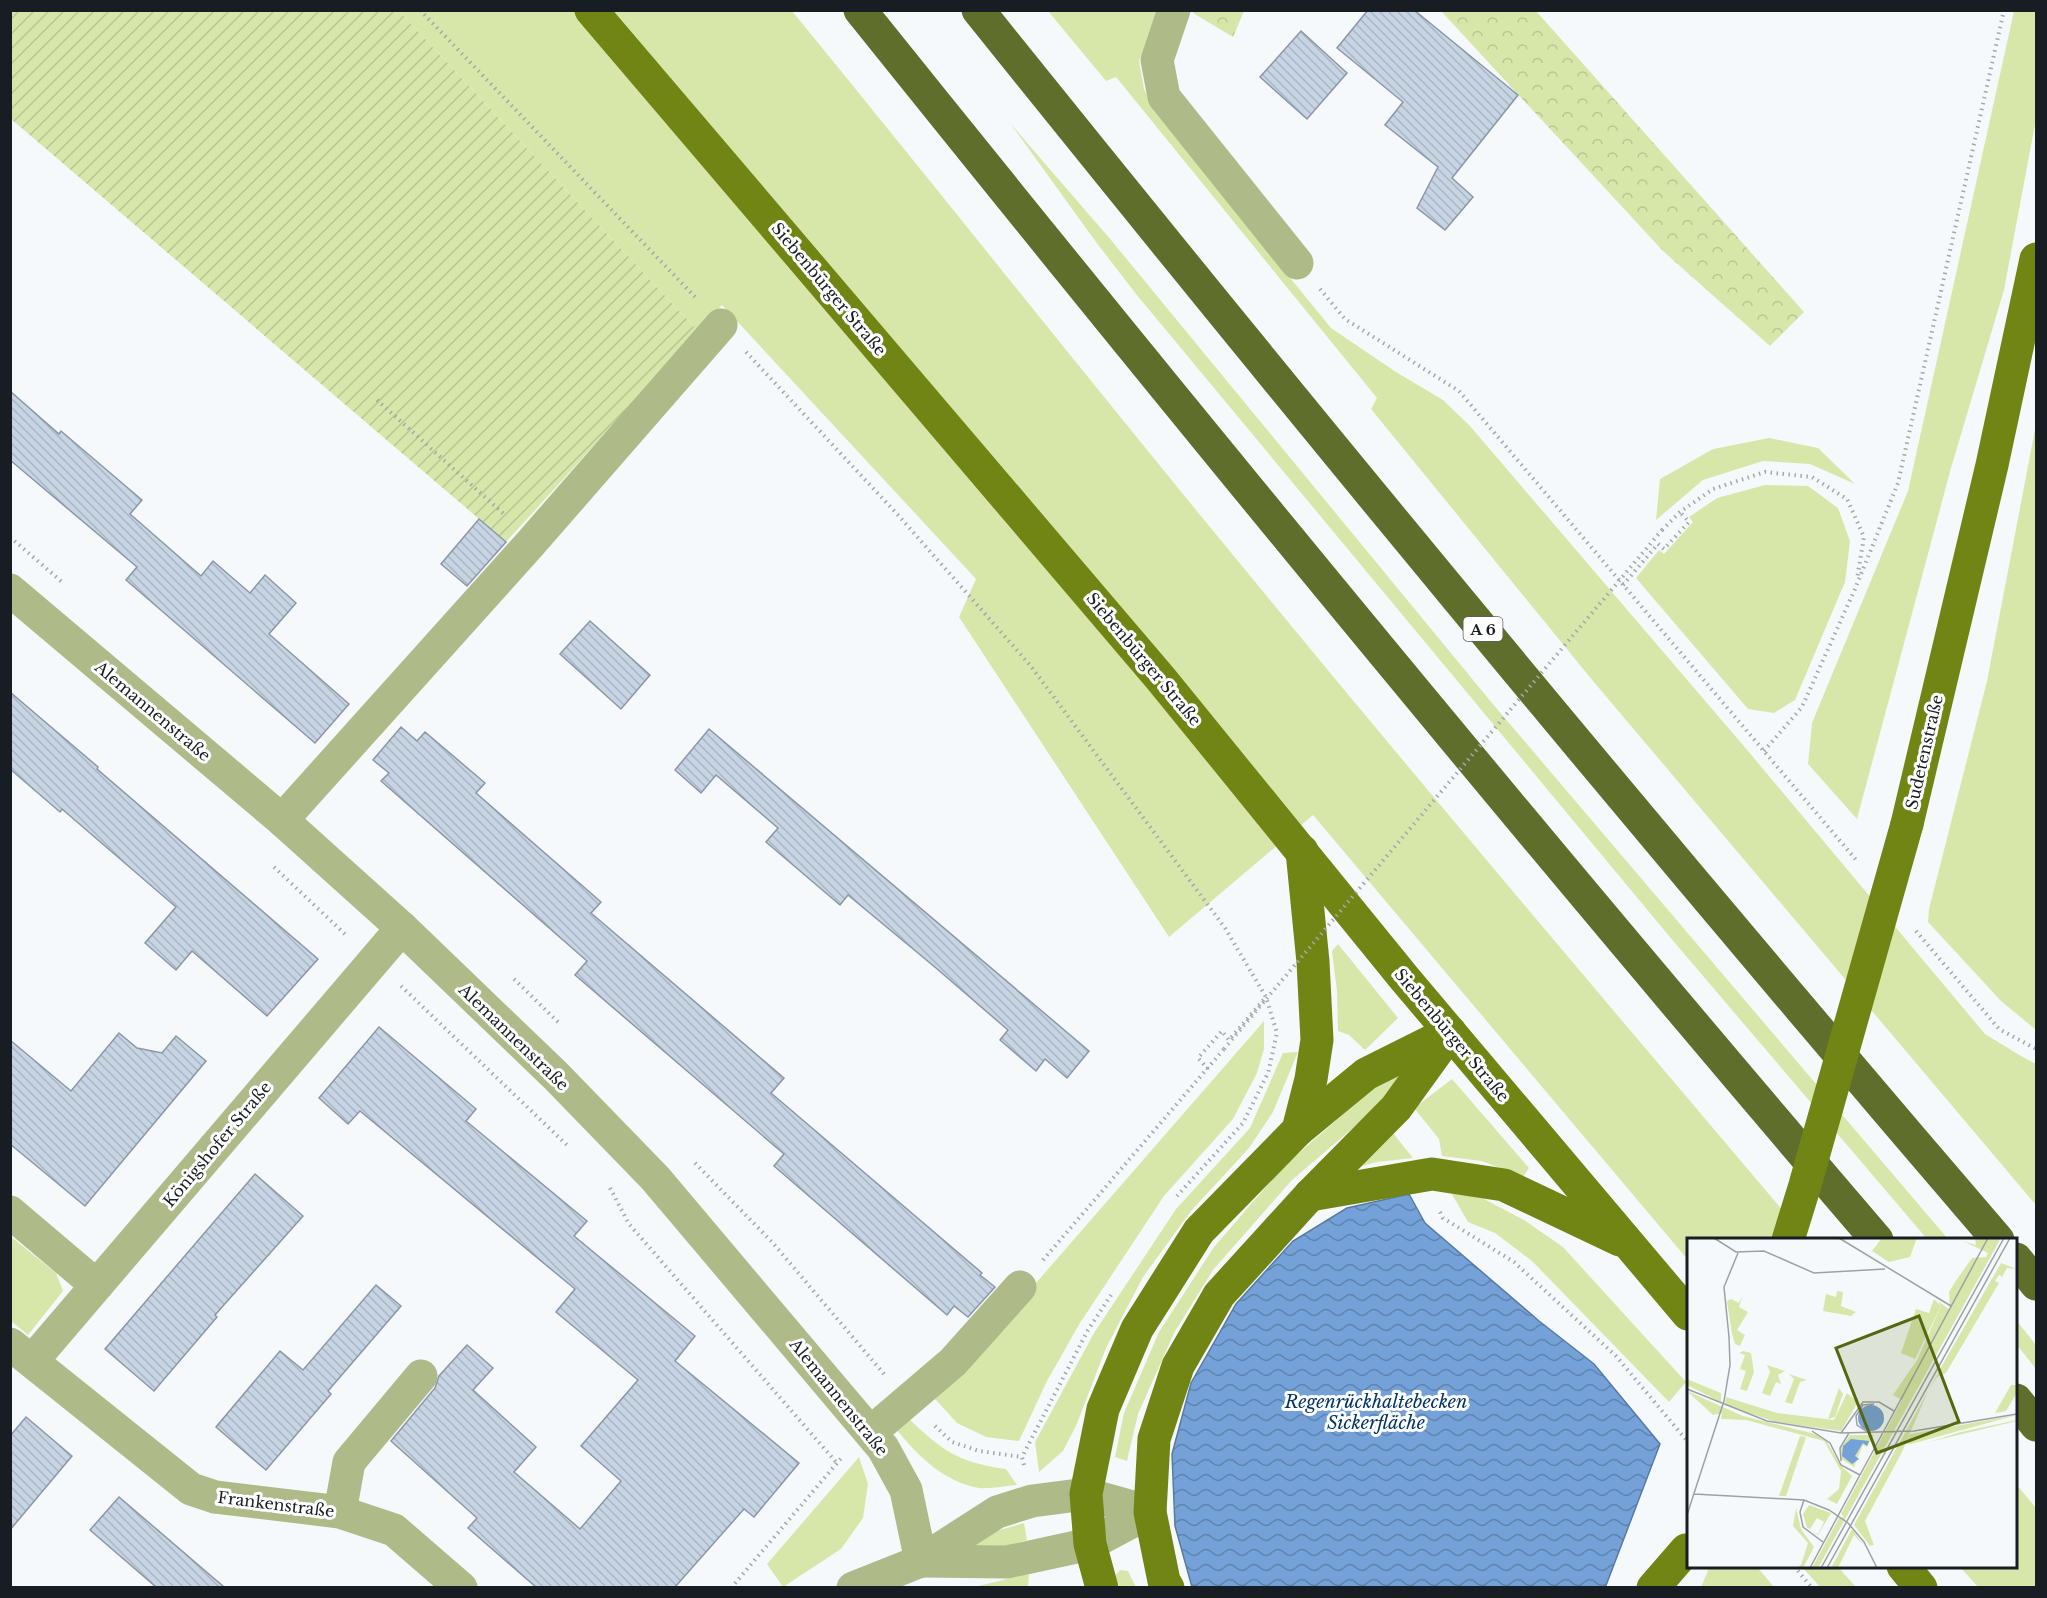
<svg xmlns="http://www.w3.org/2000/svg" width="2047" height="1598" font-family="'Libre Baskerville',serif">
<defs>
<pattern id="forest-crowns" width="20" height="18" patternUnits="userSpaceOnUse" patternTransform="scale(1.5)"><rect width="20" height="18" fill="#d7e7aa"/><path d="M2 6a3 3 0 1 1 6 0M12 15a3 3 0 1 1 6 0" fill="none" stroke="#b8c692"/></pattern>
<pattern id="garden-furrows" width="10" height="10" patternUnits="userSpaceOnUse" patternTransform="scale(1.5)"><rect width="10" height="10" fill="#d7e7aa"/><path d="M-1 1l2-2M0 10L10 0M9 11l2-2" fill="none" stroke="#b8c692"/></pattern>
<pattern id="water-waves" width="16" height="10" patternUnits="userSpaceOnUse" patternTransform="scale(1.5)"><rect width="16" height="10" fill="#74a2d8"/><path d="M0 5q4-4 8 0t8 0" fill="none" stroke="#5e83af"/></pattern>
<pattern id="building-back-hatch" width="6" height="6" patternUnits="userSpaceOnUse" patternTransform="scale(1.5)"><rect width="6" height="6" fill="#c7d4e4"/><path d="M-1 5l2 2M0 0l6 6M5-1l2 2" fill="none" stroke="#aab6c3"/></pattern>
</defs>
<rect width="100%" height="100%" fill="#f6f9fc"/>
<g fill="#d7e7aa">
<path d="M 399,11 L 792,11 C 949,203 1103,398 1261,589 C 1441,808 1624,1023 1807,1239 L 1688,1240 L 1688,1260 L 1313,815 L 1169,937 L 959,617 L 976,579 L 722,305 L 698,331 Z"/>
<path d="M 1048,11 L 1157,11 L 1139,61 L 1144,89 L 1154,111 L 1331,328 L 1396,372 L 1443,400 L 1470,426 L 1748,751 L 1985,1034 L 2021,1056 L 2036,1064 L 2036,1205 L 1593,681 L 1371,409 L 1377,398 L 1116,77 L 1106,81 Z"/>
<path d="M 2014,11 L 2036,11 L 2036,119 L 2004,290 L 1951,468 L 1857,819 L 1808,764 L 1812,723 L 1908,491 Z"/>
<path d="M 1010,123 L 1111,240 L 1492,703 L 1948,1239 L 1927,1239 L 1669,936 L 1136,294 L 1096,242 Z"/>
<path d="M 2036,424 L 2036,1030 L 2001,1001 L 1928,922 L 1929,909 L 1987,681 Z"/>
<path d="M 1769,438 L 1818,448 L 1855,484 L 1810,464 L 1763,461 L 1703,480 L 1656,520 L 1660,479 L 1713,449 Z"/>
<path d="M 1765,485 L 1808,486 L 1838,508 L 1850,541 L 1845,582 L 1795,700 L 1774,713 L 1748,709 L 1636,578 L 1659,550 L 1664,554 L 1693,522 L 1689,517 L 1717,498 Z"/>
<path d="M 1338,944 L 1398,1018 L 1365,1050 L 1349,1035 L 1338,1031 L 1337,991 L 1332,951 Z"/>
<path d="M 1264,1021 L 1264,1049 L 1257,1073 L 1233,1119 L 1164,1196 L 1080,1323 L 1047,1381 L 1019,1441 L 986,1437 L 957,1423 L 935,1399 Z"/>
<path d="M 1298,1052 L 1273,1112 L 1249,1148 L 1191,1211 L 1143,1277 L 1106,1348 L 1076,1426 L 1063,1451 L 1039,1472 L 1035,1442 L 1094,1333 L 1176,1209 L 1250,1128 L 1283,1053 Z"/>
<path d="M 1408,1071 L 1388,1098 L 1292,1180 L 1213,1270 L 1174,1333 L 1138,1414 L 1127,1461 L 1115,1457 L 1124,1413 L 1159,1332 L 1214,1247 L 1284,1166 L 1378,1084 Z"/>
<path d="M 1452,1079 L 1529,1168 L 1523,1177 L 1482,1161 L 1442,1156 L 1439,1139 L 1414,1108 Z"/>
<path d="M 1392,1132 L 1413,1158 L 1377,1162 L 1346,1170 Z"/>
<path d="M 1450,1191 L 1484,1199 L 1524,1220 L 1563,1247 L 1686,1382 L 1669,1402 L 1532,1261 L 1495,1233 L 1468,1222 Z"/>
<path d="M 10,1236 L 56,1273 L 63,1291 L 28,1335 L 11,1321 Z"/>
<path d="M 2016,1320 L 2036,1345 L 2036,1369 L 2016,1344 Z"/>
<path d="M 908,1418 C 943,1451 957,1462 1006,1469 L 1017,1485 C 1005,1486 991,1489 979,1488 C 944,1482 918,1456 896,1429 Z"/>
<path d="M 859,1457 L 868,1484 L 863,1518 L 841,1549 L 783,1587 L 767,1564 Z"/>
<path d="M 2016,1484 L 2036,1508 L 2036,1587 L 1978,1587 L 1960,1567 L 2016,1566 Z"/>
<path d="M 1024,1523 L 1027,1540 L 956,1561 L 952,1544 Z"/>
<path d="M 1710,1566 L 1757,1567 L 1774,1587 L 1701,1587 Z"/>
<path d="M 1802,1567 L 1838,1567 L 1856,1587 L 1820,1587 Z"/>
<path d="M 1120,1570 L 1128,1571 L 1136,1587 L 1120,1587 L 1115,1576 Z"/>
<path d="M 1029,1574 L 1028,1587 L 974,1587 Z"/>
</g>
<g fill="url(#forest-crowns)">
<path d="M 1194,11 L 1194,10 L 1244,11 L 1233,37 L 1193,13 Z"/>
<path d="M 1441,11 L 1536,11 L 1804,312 L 1770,346 L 1663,251 Z"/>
</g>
<path fill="url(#garden-furrows)" d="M 11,11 L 399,11 L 698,331 L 506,542 L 11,119 Z"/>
<path fill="url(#water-waves)" stroke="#587aa2" stroke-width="1.5" d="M 1409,1194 L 1425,1223 L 1539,1321 L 1594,1364 L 1660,1444 L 1605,1588 L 1192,1587 L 1175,1526 L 1172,1454 L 1191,1383 L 1236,1304 L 1293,1241 L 1347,1208 Z"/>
<g fill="url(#building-back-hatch)" stroke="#8a97a6" stroke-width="1.5">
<path d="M 1368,10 L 1414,10 L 1518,95 L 1452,178 L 1473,197 L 1445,230 L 1417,208 L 1438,167 L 1385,125 L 1403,102 L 1337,48 Z"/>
<path d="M 1301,31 L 1347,73 L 1307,119 L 1260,77 Z"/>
<path d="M 10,391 L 59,434 L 61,431 L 142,500 L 130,514 L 201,576 L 213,561 L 250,593 L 265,575 L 296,603 L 269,634 L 349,704 L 315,743 L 126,580 L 137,567 L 10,460 Z"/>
<path d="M 479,519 L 506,542 L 467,586 L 441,564 Z"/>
<path d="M 590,621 L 650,675 L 621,709 L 560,654 Z"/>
<path d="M 10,692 L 98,767 L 97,769 L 318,959 L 267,1016 L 192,951 L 176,970 L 145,943 L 176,907 L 62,809 L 60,812 L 10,769 Z"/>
<path d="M 401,727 L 417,741 L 425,732 L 485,783 L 476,793 L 601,902 L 591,913 L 784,1078 L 771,1093 L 982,1273 L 980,1275 L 995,1287 L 968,1317 L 954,1306 L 947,1315 L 774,1166 L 784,1154 L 575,975 L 587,961 L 381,781 L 389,773 L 373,760 Z"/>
<path d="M 709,729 L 1089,1051 L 1067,1078 L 1045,1059 L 1036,1071 L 1000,1040 L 1008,1030 L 936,968 L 848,895 L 840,905 L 766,842 L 778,828 L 716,775 L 701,793 L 675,770 Z"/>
<path d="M 379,1027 L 476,1109 L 466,1121 L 587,1221 L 574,1236 L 695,1336 L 675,1361 L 799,1463 L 754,1517 L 744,1509 L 675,1587 L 536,1587 L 468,1528 L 477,1518 L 391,1441 L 435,1388 L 439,1376 L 467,1345 L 493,1368 L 473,1390 L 536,1447 L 514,1472 L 580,1529 L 621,1481 L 581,1446 L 638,1380 L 556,1312 L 575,1289 L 360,1111 L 348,1124 L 319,1098 Z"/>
<path d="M 119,1033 L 137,1048 L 162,1053 L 176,1036 L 206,1061 L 85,1206 L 10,1144 L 10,1040 L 71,1091 Z"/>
<path d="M 255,1174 L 303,1216 L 215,1315 L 217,1317 L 154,1391 L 105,1349 Z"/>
<path d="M 376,1285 L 401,1306 L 328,1391 L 331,1394 L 266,1470 L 216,1427 L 280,1351 L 303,1370 Z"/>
<path d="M 26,1417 L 72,1456 L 10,1530 L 10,1436 Z"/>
<path d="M 119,1497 L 224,1587 L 156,1587 L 90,1530 Z"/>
</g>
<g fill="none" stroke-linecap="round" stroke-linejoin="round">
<g stroke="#a4a7ab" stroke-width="4" stroke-dasharray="1.5 4.5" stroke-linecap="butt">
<path d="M 420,10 L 696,298"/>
<path d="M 1320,289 L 1345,319 L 1459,391 L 1857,861"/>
<path d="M 746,352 L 898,515 L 1030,665 L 1225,928 L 1266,997 L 1277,1033 L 1268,1073 L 1243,1123 L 1177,1196"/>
<path d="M 377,400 L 506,516"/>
<path d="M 1662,530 L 1680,512 L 1713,489 L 1765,472 L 1812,477 L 1847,499 L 1864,537 L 1857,579"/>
<path d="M 10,537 L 62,582"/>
<path d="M 1623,585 L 1658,544 L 1664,549 L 1689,522 L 1680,512"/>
<path d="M 1764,751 L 1802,707 L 1855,589 L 1898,483 L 2004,10"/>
<path d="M 274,867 L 347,936"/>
<path d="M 1916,931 L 1999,1029 L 2036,1049"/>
<path d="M 514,979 L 558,1022"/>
<path d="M 401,986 L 569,1147"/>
<path d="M 1208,1069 L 1198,1058 L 1222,1031 L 1229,1040 L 1266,997"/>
<path d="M 695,1163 L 772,1242 L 884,1374"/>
<path d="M 610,1188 L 629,1224 L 836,1462"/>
<path d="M 1440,1212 L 1443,1218 L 1514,1262 L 1616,1356 L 1688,1442"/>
<path d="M 1043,1260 L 1224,1049"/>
<path d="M 935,1426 L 952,1442 L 979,1451 L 1022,1457"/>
<path d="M 1024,1465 L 1022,1457 L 1088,1330 L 1111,1295"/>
<path d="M 1794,1566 L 1812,1588"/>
<path d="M 731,1588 L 843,1456"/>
</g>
<g stroke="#aebb89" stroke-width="33">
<path d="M 1174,10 L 1157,60 L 1164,97 L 1297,263"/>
<path d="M 10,590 L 282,820 L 402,928 L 556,1076 L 655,1178 L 883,1448 L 906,1490 L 921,1561"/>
<path d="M 282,820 L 530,544 L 721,325"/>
<path d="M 10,1212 L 96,1285"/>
<path d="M 10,1344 L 191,1489 L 215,1497 L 340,1512 L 394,1530 L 461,1588"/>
<path d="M 33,1360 L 402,928"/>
<path d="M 871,1432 L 953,1362 L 1020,1287"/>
<path d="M 340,1512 L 349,1462 L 421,1376"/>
<path d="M 921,1561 L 1007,1562 L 1090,1544 L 1150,1512"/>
<path d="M 853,1588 L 921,1561 L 997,1512 L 1032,1501 L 1086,1494 L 1150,1512"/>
</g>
<g stroke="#718514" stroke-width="33">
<path d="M 591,10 L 1161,679 L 1405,979 L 1688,1314"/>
<path d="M 1907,824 L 1992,465 L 2036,259"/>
<path d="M 1298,1130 L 1311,1079 L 1317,1040 L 1313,962 L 1302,851"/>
<path d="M 1310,1195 L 1432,1174 L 1504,1185 L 1620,1240"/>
<path d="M 1903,1566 L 1921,1588"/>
<path d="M 1102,1588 L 1090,1544 L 1086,1494 L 1103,1409 L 1137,1329 L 1199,1231 L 1298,1130 L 1366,1074 L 1450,1032"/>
<path d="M 1168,1588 L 1164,1581 L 1150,1512 L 1154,1439 L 1178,1366 L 1219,1295 L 1310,1195 L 1396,1108 L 1448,1036"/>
<path d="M 1653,1588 L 1686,1550"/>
</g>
<g stroke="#5f6e2b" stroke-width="33">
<path d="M 860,10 C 1193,425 1531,836 1877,1240"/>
<path d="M 978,10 C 1312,426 1651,836 1998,1240"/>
<path d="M 2016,1259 L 2036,1284"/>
<path d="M 2016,1400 L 2036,1425"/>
</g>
<path stroke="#a4a7ab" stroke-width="4" stroke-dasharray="1.5 4.5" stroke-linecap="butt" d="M 1224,1049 L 1662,530"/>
<path stroke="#718514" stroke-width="33" d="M 1788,1240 L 1805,1185 L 1907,824"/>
</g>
<g text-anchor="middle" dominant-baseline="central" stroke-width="6" stroke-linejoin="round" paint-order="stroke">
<rect fill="#fff" stroke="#5d6165" stroke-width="1.5" x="1463.5" y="617" width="39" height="24" rx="4.5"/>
<g font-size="15" font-weight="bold" fill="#181d23">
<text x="1483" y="629">A 6</text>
</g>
<g font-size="16" fill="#181d23" stroke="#fff">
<text transform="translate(829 289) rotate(50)">Siebenbürger Straße</text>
<text transform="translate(1144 659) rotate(50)">Siebenbürger Straße</text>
<text transform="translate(153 711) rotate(40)">Alemannenstraße</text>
<text transform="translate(1924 752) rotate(-77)">Sudetenstraße</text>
<text transform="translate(1452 1035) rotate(50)">Siebenbürger Straße</text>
<text transform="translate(514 1037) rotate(44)">Alemannenstraße</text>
<text transform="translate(217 1144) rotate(-50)">Königshofer Straße</text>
<text transform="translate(839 1397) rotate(51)">Alemannenstraße</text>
<text transform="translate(276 1504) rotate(7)">Frankenstraße</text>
</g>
<g font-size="18" font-style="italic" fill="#023566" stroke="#fff">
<text x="1376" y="1402">Regenrückhaltebecken<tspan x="1376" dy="21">Sickerfläche</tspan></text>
</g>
</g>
<g transform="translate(1687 1238)">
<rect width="330" height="330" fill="#f6f9fc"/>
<path d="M 288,0 L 314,0 L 131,330 L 125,330 L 152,280 L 157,279 L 154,276 L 215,162 L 206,157 L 230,122 L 254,68 L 251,63 L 263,72 L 262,54 L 268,44 L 285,20 L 299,19 L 301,15 L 276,3 L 289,7 ZM 314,25 L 330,31 L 320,30 L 315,39 L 312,37 L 308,43 L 312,45 L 259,135 L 250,139 L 241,153 L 215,214 L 178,283 L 187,307 L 183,308 L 167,287 L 257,124 ZM 0,141 L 34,155 L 34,164 L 0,147 ZM 0,153 L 56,178 L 128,196 L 139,202 L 154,228 L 165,238 L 150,266 L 140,261 L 152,251 L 154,233 L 137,203 L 59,182 L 34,181 L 35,175 L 26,177 ZM 160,155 L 171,164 L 154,193 L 89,184 L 38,167 L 39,159 L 90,175 L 147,182 ZM 330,177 L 224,206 L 219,205 L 223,196 ZM 330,182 L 330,183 L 242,204 L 274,194 ZM 163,197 L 187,197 L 180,209 L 176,207 L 167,229 L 154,221 L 153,211 ZM 122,267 L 144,275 L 131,297 L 125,294 L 131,296 L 137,284 L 130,280 L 123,291 L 120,290 L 116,276 ZM 109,270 L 114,291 L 127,309 L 116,330 L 108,330 L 114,327 L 121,305 L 106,288 ZM 165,291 L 168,295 L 177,308 L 167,297 L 151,330 L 144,330 Z" fill="#d7e7aa"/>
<path d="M 195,0 L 230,0 L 223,19 L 202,24 L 185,13 ZM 150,53 L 156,54 L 154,68 L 169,74 L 164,78 L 136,73 L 139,56 L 149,59 ZM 56,57 L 52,69 L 61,74 L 50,92 L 58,97 L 53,108 L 48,106 L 45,96 L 40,63 L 44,61 L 52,65 Z" fill="#d7e7aa"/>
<path d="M 247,61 L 254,68 L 228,121 L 214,115 L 229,71 L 242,75 ZM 56,113 L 64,115 L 67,134 L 60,153 L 53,151 L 59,133 L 53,131 L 58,117 L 52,115 ZM 80,127 L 98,133 L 91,137 L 94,146 L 89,144 L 83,158 L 75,155 L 83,134 ZM 102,136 L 120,142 L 113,144 L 105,166 L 98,164 L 107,141 ZM 324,147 L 330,147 L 330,155 L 319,173 L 308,175 ZM 152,150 L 156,156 L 148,179 L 141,181 ZM 113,198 L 119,199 L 99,258 L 92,258 Z" fill="#d7e7aa"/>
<path d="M171 180a13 13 0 1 1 26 0a13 13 0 1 1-26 0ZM 164,201 L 182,203 L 180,208 L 176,205 L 168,218 L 172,221 L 165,226 L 155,218 L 156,208 Z" fill="#74a2d8"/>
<path fill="none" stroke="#9da1a5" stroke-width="1.5" d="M 27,0 L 49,14 L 77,13 L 127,35 L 198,31M 152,0 L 264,68M 42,99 L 37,49 L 51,15M 0,151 L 80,183 L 154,195 L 227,193 L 330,176M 125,193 L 143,205 L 154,227 L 173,237M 154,195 L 176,164 L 192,164 L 207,173M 182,195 L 170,187 L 169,178 L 176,167 L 187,166M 154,223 L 153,210 L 162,195M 173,237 L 301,0M 7,256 L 117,262M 0,277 L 37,163 L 43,127 L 42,98M 136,304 L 116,289 L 113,274 L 117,262 L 142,272 L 161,285 L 177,304 L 190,330M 123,330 L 174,235M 134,330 L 317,0M 140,330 L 323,0"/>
<path fill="#576710" fill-opacity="0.15" stroke="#576710" stroke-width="3" d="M 232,78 L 272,184 L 190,215 L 149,110 Z"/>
<rect width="330" height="330" fill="none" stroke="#181d23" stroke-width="3"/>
</g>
<rect width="2047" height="1598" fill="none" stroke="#181d23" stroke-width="24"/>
</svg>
